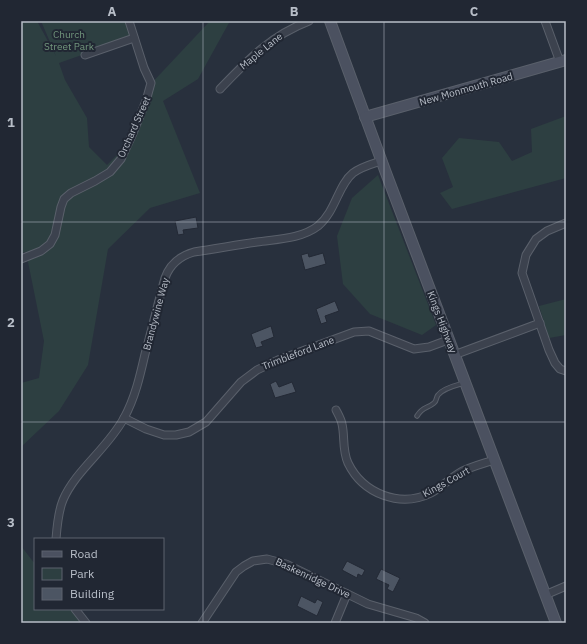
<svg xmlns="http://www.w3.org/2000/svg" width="587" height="644" font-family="'IBM Plex Sans',sans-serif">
<rect width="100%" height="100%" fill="#28303d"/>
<g fill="#2d3f41">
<path d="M 21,21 L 37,21 L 56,56 L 41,21 L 128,21 L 133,37 L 59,63 L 65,80 L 87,118 L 89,147 L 107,165 L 130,142 L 148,87 L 210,21 L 230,21 L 198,79 L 163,101 L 200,193 L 150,208 L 108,249 L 88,365 L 59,411 L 21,447 L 21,383 L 39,378 L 44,341 L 26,252 L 21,253 Z"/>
<path d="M 566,116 L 566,178 L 452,209 L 440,193 L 453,187 L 442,158 L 459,138 L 499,142 L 512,161 L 532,152 L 531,129 Z"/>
<path d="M 378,175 L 436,325 L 422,335 L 370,314 L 343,284 L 337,236 L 352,198 Z"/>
<path d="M 566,299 L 566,335 L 549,338 L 539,306 Z"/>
<path d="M 21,546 L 35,564 L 35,609 L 71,609 L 83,623 L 21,623 Z"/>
</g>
<g fill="#4c5563" stroke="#232935">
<path d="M 196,217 L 198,228 L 183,230 L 184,234 L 178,235 L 175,221 Z"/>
<path d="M 308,253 L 309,257 L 323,253 L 326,264 L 305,270 L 301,255 Z"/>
<path d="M 335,301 L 339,311 L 325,316 L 327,322 L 321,324 L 316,309 Z"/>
<path d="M 271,326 L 274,337 L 261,342 L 263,346 L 256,348 L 251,334 Z"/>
<path d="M 276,381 L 279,387 L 292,382 L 296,392 L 275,398 L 270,384 Z"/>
<path d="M 347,561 L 365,570 L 362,576 L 358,574 L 357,578 L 342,570 Z"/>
<path d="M 381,569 L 400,578 L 393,592 L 387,589 L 389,585 L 376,579 Z"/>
<path d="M 301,596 L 315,603 L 317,599 L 323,602 L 317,616 L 297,606 Z"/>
</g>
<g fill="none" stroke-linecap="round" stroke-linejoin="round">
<defs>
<path id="lane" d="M 417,416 C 423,406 427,409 434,403 C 437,401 436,397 438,395 C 443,388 457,385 464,383"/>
<g id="street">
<path d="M 545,21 L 560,62"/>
<path d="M 85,55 L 134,38"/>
<path d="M 220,89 C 248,60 270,36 309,21"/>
<path d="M 566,223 L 547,231 L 536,239 L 526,255 L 522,273 L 549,350 L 555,363 L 560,369 L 566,371"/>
<path d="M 21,259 L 41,251 L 50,244 L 55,235 L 61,207 L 64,199 L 71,193 L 95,181 L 110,172 L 121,159 L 133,133 L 146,101 L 151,83 L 144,68 L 129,21"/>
<path d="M 454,355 L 540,323"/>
<path d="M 336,410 C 338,414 341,419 342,424 C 345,437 342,450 348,463 C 363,494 400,508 431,493 C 441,488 449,479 459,473 C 469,467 482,464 494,460"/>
<path d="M 124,418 L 146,429 L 164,435 L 176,435 L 189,432 L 206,422 L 241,382 L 257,370 L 278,360 L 354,332 L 369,331 L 414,349 L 429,347 L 448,340"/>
<path d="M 56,539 C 57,526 58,512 63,500 C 75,471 108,448 124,418 C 135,398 140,376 145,354 C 152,329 158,303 165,278 C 170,264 180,256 194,252 C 215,249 236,245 257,242 C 277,239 301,239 318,226 C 336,211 338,185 353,173 C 361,167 372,164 381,161"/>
<path d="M 545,595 L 566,586"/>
<path d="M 75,609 L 86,623"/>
<path d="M 202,623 L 236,572 L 244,566 L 253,561 L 267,559 L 286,564 L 368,604 L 416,618 L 425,623"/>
<path d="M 335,623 L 347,594"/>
</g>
<g id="secondary">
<path d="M 330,21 L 386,173 L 556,623"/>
<path d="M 365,117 L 566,60"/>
</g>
</defs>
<use href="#lane" stroke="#5a606b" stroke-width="5.5"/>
<use href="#street" stroke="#5a606b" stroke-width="9"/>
<use href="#secondary" stroke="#5a606b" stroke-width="12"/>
<use href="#lane" stroke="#3c424e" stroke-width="3.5"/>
<use href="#street" stroke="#3c424e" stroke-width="7"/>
<use href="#secondary" stroke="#4b5160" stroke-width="10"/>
</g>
<path fill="none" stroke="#b8bec8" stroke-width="1" stroke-opacity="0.55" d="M 203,21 L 203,623M 384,21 L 384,623M 21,222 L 566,222M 21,422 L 566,422"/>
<g text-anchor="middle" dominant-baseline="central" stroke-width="4" stroke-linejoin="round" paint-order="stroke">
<g font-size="10" fill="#72977d" stroke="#212733">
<text x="69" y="34">Church<tspan x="69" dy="12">Street Park</tspan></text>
</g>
<g font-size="10" fill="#b8bec8" stroke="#212733">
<text transform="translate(261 51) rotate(-39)">Maple Lane</text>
<text transform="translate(466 89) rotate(-16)">New Monmouth Road</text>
<text transform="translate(134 127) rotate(-66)">Orchard Street</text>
<text transform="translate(156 314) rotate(-75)">Brandywine Way</text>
<text transform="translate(442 322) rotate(69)">Kings Highway</text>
<text transform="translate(298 353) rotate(-21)">Trimbleford Lane</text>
<text transform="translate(446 482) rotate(-29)">Kings Court</text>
<text transform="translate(313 578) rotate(25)">Baskenridge Drive</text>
</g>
</g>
<rect width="587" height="644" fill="none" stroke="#212733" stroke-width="44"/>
<rect x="34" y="538" width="130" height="72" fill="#212733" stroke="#5d636f"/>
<rect x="42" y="551" width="20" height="6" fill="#4b5160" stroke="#5d636f"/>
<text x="70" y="558" font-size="12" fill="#b8bec8">Road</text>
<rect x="42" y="568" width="20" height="12" fill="#2d3f41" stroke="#5d636f"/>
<text x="70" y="578" font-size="12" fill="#b8bec8">Park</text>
<rect x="42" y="588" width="20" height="12" fill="#4c5563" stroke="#5d636f"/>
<text x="70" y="598" font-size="12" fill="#b8bec8">Building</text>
<rect x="22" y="22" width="543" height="600" fill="none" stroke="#b8bec8" stroke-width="1.5"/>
<g font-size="13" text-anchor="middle" font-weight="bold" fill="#b8bec8">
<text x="112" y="16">A</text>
<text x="294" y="16">B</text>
<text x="474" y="16">C</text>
<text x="11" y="127">1</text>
<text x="11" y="327">2</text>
<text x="11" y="527">3</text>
</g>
</svg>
